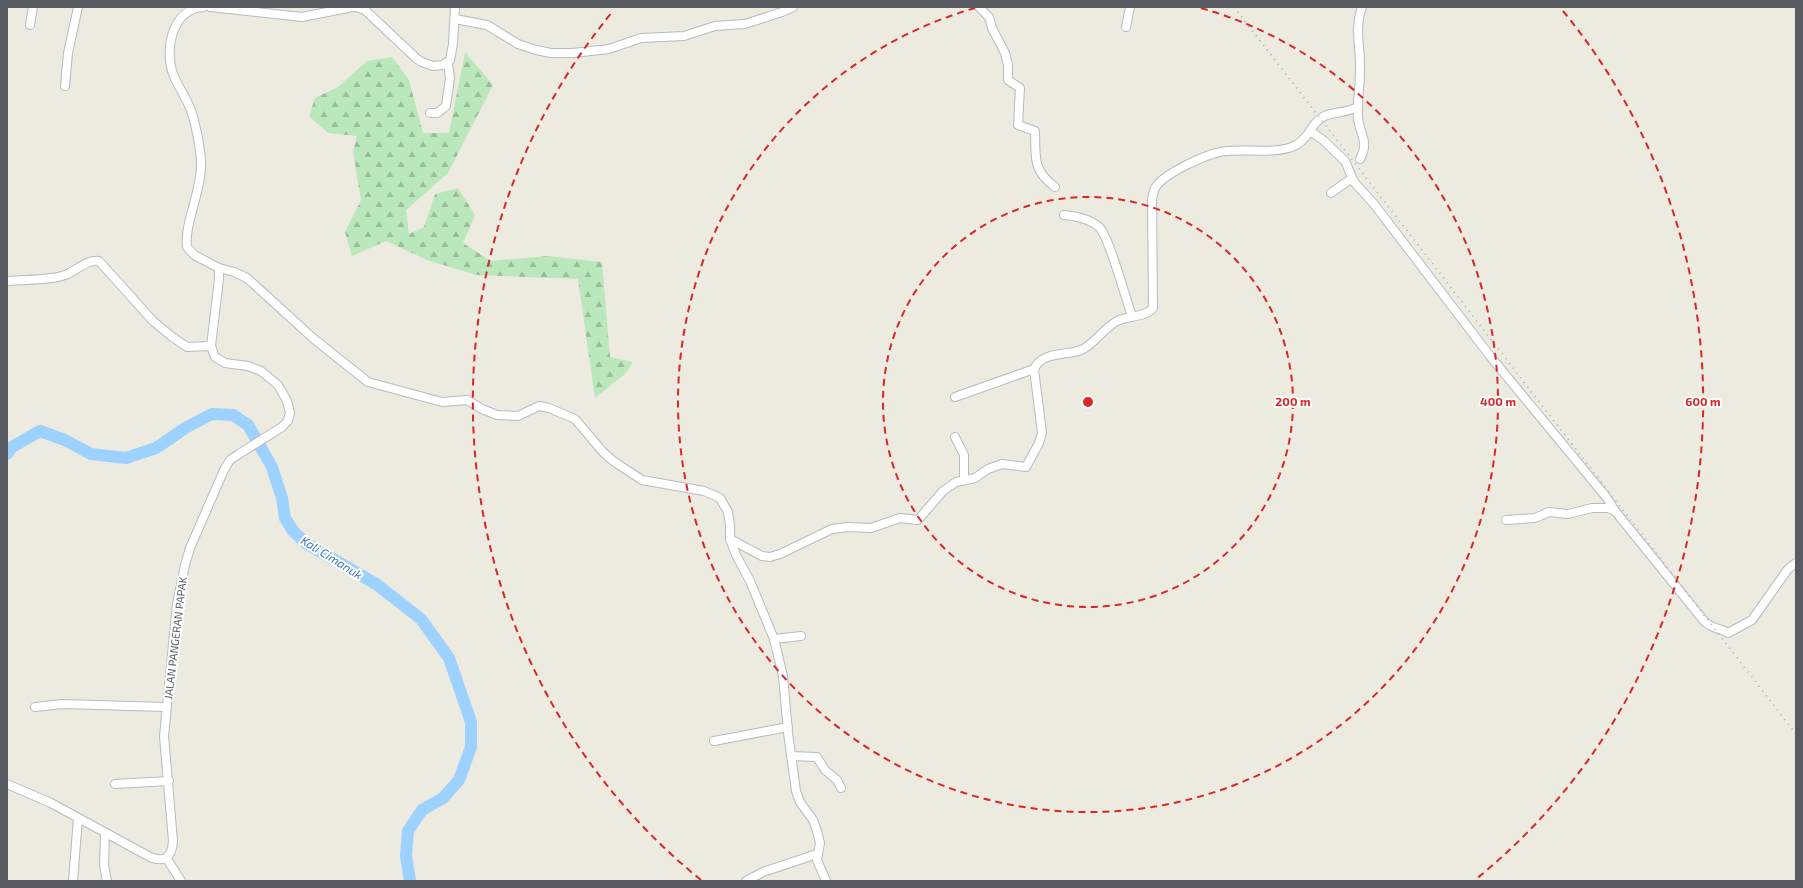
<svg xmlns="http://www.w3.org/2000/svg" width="1803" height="888" font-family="'Exo 2',sans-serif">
<defs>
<pattern id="forest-firs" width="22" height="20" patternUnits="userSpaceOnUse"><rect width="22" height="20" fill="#bae7bb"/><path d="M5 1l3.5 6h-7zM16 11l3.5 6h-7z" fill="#9abe9b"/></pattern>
</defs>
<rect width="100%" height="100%" fill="#edeadf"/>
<path fill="url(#forest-firs)" d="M 465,52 L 493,85 L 448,173 L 406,210 L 409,234 L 424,227 L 435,194 L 458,188 L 475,215 L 463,243 L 491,261 L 548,256 L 602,262 L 610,357 L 633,362 L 625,374 L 595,398 L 578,279 L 476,275 L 427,260 L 386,241 L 352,256 L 345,232 L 361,200 L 353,152 L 357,136 L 328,133 L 309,116 L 315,98 L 338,87 L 367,61 L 392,57 L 409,80 L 423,133 L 449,133 Z"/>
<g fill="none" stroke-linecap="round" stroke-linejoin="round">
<path stroke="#9dd1ff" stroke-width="12" d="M 7,454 L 12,447 L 40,431 L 65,440 L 91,454 L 126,458 L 156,448 L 187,427 L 212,414 L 233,415 L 248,425 L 272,467 L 282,498 L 285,518 L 293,531 L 307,544 L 376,584 L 421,619 L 449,658 L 471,722 L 471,747 L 459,780 L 443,798 L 422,810 L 408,831 L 406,856 L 410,881"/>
<defs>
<g id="street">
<path d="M 210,7 L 302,17 L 353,7"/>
<path d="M 356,7 L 365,10 L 417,59 L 422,62 L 433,66 L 443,65 L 450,60 L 453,44 L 455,7"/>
<path d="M 979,7 L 989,17 L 992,28 L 1005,53 L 1008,65 L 1008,80 L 1020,88 L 1018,125 L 1035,131 C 1036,157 1032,170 1055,187"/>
<path d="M 455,19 L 487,25 L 518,44 L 536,50 L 551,53 L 573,53 L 609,49 L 641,38 L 684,36 L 715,26 L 745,24 L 782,12 L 793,7"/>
<path d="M 30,25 L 33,7"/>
<path d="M 1126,27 L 1130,7"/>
<path d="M 65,86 L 68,53 L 78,7"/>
<path d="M 430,113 L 437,113 L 446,106 L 450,78 L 448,63"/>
<path d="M 1310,131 C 1324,107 1337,117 1358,107"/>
<path d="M 1360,159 C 1370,141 1359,134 1358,117 C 1357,102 1360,86 1360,71 C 1361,49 1354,29 1362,7"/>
<path d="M 1331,193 L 1352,178"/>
<path d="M 1064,215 C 1075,216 1090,219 1099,227 C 1109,236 1126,300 1132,316"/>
<path d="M 219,268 L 234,272 L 247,278 L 314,339 L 368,382 L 442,402 L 467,400 L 482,409 L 497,415 L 518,416 L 539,406 L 549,408 L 575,419 L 603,452 L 613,461 L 642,480 L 704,491 L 720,498 L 728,512 L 730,525 L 730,539 L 736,555 L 750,581 L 774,639 L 783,676 L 788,733 L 796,791 L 800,802 L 813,820 L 817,831 L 820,843 L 817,860 L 826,881"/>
<path d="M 7,281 C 26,279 48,281 65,275 C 76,271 87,259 99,261 L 153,321 L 171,336 L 187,347 L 211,346"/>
<path d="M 955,397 L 1034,369"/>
<path d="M 955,437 L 964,455 L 964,480"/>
<path d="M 1506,520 L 1535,518 L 1549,512 L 1568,514 L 1592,508 L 1608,508 L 1615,511 L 1704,621 C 1713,630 1719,627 1728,633 L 1752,620 L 1788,569 L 1796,563"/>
<path d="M 730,539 L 762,556 L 770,557 L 780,554 L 832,529 L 848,527 L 871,528 L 900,518 L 918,520 L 943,491 L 956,482 L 975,478 L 988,469 L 1002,464 L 1026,467 L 1039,443 L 1042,433 L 1034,369 C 1042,351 1066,356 1081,350 C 1094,345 1104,327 1119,320 C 1129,316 1146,317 1153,308 L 1152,200 C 1153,196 1153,192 1155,188 C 1164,173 1210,152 1227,151 C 1247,149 1277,154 1294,146 C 1301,143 1306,137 1310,131 L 1323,140 L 1345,161 L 1354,182 L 1374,204 L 1490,356 L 1607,498 L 1615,511"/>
<path d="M 774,639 L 801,636"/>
<path d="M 35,707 L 62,704 L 166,707"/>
<path d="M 714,741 L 788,727"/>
<path d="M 791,756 L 817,757 L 825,770 L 837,780 L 841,788"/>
<path d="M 7,784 L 51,803 L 150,857 C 165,863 172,857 173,841 L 164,736 L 177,604 L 185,565 L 190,548 L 224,470 L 230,460 L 239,454 L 282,427 L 288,421 L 290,413 L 287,401 L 278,385 L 261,371 L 248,366 L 225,363 L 215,357 L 211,346 L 219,279 L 219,268 L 194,255 L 187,247 C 184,224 201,192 201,166 C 201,147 197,131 192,113 C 187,98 177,86 172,71 C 165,47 173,9 203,7"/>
<path d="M 115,784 L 169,781"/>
<path d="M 105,833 L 104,865 L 107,881"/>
<path d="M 167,859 L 181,881"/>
<path d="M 73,881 L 78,818"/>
<path d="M 746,881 L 763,872 L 817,854"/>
</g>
</defs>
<use href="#street" stroke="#b8bac0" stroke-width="10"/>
<use href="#street" stroke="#fff" stroke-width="8"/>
<path stroke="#b2b3b3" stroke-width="2" stroke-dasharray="1 5" stroke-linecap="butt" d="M 1234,7 L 1796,734"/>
</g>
<g fill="none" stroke="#d62828" stroke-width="2" stroke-dasharray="7 5">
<circle cx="1088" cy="402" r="205"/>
<path d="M1201 8A410 410 0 1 1 975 8"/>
<path d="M701 880A615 615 0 0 1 613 11M1563 11A615 615 0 0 1 1475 880"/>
</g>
<g text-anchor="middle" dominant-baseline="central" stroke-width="4" stroke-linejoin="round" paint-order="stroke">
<g font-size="11" fill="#585c62" stroke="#fff">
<text transform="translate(175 638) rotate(-83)">JALAN PANGERAN PAPAK</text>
</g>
<g font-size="12" font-style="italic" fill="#3775c0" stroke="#fff">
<text transform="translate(332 557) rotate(32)">Kali Cimanuk</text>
</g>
</g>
<circle cx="1088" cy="402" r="6" fill="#d62828" stroke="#fff" stroke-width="2"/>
<g font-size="12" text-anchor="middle" font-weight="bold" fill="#d62828" stroke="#fff" stroke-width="4" stroke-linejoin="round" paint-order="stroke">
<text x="1293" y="406">200 m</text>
<text x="1498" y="406">400 m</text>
<text x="1703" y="406">600 m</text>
</g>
<rect width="1803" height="888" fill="none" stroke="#585c62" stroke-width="16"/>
</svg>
